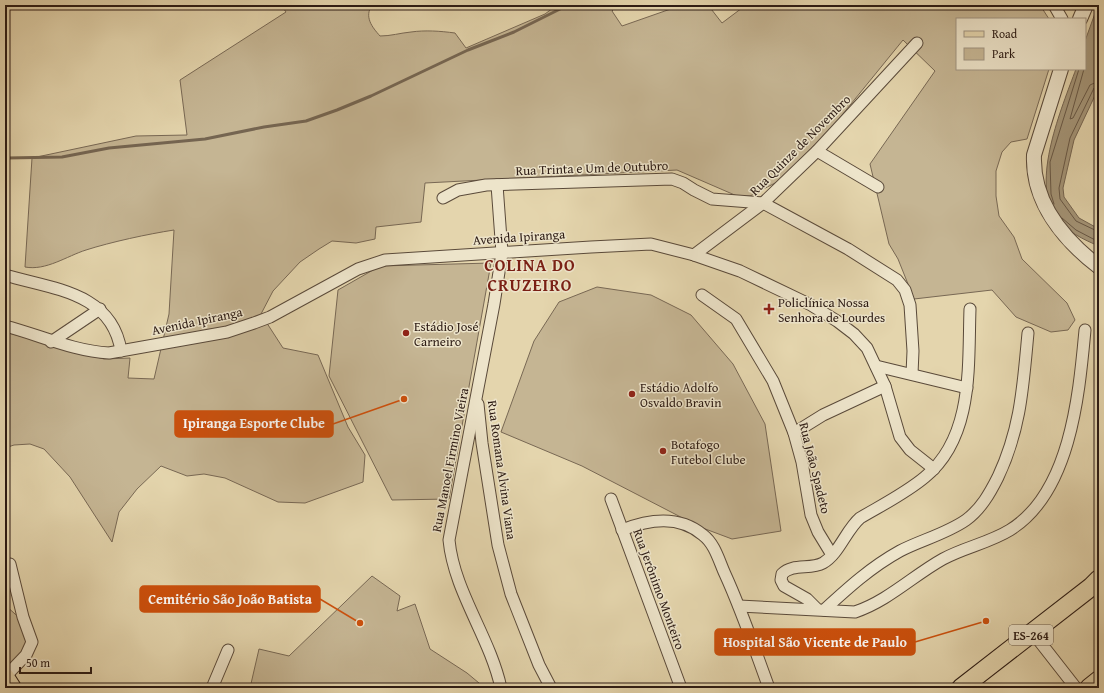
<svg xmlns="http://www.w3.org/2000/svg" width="1104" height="693" font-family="'Gentium Book Plus',serif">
<rect width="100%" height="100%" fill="#e4d5ad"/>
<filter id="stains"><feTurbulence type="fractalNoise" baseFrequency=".005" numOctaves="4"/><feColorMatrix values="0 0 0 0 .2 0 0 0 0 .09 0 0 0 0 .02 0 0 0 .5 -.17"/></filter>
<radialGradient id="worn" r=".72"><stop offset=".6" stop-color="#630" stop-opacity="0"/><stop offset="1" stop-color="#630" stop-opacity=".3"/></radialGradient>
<g fill="#c5b593" stroke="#786854">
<path d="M 281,5 L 372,5 C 364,17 372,27 380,36 C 391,36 400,33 411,32 C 425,30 440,31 455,33 L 466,48 L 545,14 L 557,5 L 618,5 L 612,11 L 622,26 L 682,5 L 708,5 L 722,23 L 746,5 L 1040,5 L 1049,19 L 957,19 L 957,69 L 1049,69 L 1027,139 L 1011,142 L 1002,152 L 996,171 L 996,196 L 999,216 L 1014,237 L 1022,259 L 1067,303 L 1075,320 L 1068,330 L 1051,332 L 1016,317 L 992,290 L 914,299 L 898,259 L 889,244 L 870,164 L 935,71 L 903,40 L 816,147 L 777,182 L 750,196 L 737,196 L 677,170 L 425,183 L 421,222 L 376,227 L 375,239 L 356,243 L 332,241 L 319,249 L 300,262 L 273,291 L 261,314 L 283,348 L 318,355 L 348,427 L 365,455 L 363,482 L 305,503 L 278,502 L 225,478 L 204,474 L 187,476 L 161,466 L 137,489 L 119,512 L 112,542 L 70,477 L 44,449 L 30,444 L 14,445 L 5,448 L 5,332 L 104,359 L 130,358 L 128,378 L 154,379 L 169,314 L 174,230 C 148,234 111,242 86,250 C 67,256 46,271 25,267 L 32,158 L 136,136 L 187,135 L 180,80 L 286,12 Z"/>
<path d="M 491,263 L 449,499 L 392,500 L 329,376 L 338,290 L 380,266 Z"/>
<path d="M 597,287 L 651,295 L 691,315 L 733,364 L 765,424 L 781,531 L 732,539 L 700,527 L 582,466 L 501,432 L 534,341 L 559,302 Z"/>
<path d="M 372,576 L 400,596 L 397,611 L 415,604 L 430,649 L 467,673 L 485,688 L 250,688 L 259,649 L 289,656 Z"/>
<path d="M 5,605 L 33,630 L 22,656 L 5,677 Z"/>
</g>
<path fill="#a59679" stroke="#756551" d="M 1098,5 L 1099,87 L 1074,140 L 1063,188 L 1064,197 L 1079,218 L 1099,229 L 1099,246 C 1084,240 1066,231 1056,218 C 1030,182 1062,107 1076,69 L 1085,69 L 1085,41 Z"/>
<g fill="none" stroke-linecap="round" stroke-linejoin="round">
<g stroke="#685846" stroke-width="1">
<path d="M 1084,69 L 1070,119 L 1073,118 L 1090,85 L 1099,81"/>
<path d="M 1099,86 L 1094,88 L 1070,138 L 1059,188 L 1060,199 L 1076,221 L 1099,232"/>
<path d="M 1054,204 L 1051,194 L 1050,162 L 1079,69"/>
<path d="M 1062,218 L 1076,230 L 1099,242"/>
</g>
<path stroke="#756551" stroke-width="3" d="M 5,156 L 7,158 L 62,157 L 109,148 L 205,139 L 264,127 L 306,121 L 337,110 L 371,96 L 468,50 L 514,32 L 568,5"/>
<defs>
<g id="minor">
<path d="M 1054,5 L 1062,19"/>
<path d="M 817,151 L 878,187"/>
<path d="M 497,185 L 502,253 L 494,304 L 449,540 C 454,592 490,637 501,688"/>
<path d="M 443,198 L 458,190 L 486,185 L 672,179 L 683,183 L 694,190 L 712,199 L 763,203 L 848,249 L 897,280 L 905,290 L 910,305 L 913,351 L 912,374"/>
<path d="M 694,255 L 763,203 L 817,151 L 917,43"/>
<path d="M 5,275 C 52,289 112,292 121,351"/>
<path d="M 702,295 L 736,319 L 773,381 L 794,433 L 802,462 L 811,515 L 818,532 L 832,555"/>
<path d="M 5,326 C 40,335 73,351 109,353 L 227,332 L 254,323 L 270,317 L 358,269 L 385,260 L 591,247 L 651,244 L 694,255 L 740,271 L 811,305 L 837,321 L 854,334 L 867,348 L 885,386 L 900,437 L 910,450 L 934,469"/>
<path d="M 51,342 L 100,309"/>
<path d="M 876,366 L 967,388"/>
<path d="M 478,404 L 482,443 L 498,545 L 511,594 L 539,665 L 551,688"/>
<path d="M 794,433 L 823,415 L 885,386"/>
<path d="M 611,499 L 681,688"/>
<path d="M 622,530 C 650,519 679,515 703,535 C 715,544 719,561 725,574 C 742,611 755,650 769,688"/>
<path d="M 739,606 L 855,612 C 888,601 914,575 943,559 C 965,547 989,543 1010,530 C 1071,492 1079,394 1085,330"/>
<path d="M 817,609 L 807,599 L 784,586 L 781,580 L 782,574 C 793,563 810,570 823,563 C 839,554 846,530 860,518 C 882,505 906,493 925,477 C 974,437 968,365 970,309"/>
<path d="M 824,610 C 848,588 871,567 900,551 C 921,540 946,534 966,520 C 981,509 990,493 998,477 C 1021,428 1023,386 1028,333"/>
<path d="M 1033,633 L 1076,688"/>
<path d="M 5,677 L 26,655 L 32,642 L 23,617 L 10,564"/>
<path d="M 212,688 L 228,650"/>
</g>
<g id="tertiary">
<path d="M 1080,19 L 1086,5"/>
<path d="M 1061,69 L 1034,155 C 1032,202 1064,240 1099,267"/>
</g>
<g id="primary">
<path d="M 5,677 L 12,688"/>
<path d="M 961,688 L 1091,587 L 1099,579"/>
<path d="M 1089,688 L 1099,680"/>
</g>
</defs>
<use href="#minor" stroke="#5a4a3a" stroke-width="13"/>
<use href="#tertiary" stroke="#5a4a3a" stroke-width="16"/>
<use href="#primary" stroke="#2c1b14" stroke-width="20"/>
<use href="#minor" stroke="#ede4ca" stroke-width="11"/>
<use href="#tertiary" stroke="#ede4ca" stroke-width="14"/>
<use href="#primary" stroke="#e4d5ad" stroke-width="18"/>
</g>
<g fill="#8f2418" stroke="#ede4ca" stroke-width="1.5">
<path d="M767 303h4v4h4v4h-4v4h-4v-4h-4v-4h4z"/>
<circle cx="406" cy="333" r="4"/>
<circle cx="632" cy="394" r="4"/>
<circle cx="663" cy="451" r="4"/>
</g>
<g text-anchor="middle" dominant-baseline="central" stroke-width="3" stroke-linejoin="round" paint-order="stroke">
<rect fill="#ede4ca" stroke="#66574b" stroke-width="1" x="1009" y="625" width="44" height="20" rx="3"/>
<g font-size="12" font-weight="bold" fill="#2c1b14">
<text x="1031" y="635">ES-264</text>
</g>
<g font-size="13" fill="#2c1b14" stroke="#ede4ca">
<text transform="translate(800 145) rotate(-45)">Rua Quinze de Novembro</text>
<text transform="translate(592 168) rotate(-2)">Rua Trinta e Um de Outubro</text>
<text transform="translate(519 237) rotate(-4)">Avenida Ipiranga</text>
<text transform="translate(197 321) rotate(-12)">Avenida Ipiranga</text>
<text transform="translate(450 460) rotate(-79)">Rua Manoel Firmino Vieira</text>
<text transform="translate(815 468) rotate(76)">Rua João Spadeto</text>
<text transform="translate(502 470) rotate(82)">Rua Romana Alvina Viana</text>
<text transform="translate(659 589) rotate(70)">Rua Jerônimo Monteiro</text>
</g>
<g font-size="13" fill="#2c1b14" stroke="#ede4ca" text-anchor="start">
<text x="778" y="302">Policlínica Nossa<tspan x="778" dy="15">Senhora de Lourdes</tspan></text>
<text x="414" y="326">Estádio José<tspan x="414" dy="15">Carneiro</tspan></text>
<text x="640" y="387">Estádio Adolfo<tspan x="640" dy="15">Osvaldo Bravin</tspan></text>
<text x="671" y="444">Botafogo<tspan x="671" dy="15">Futebol Clube</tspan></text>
</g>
<g font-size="17" font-weight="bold" letter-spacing="1" fill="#7a1f14" stroke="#ede4ca">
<text x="530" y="264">COLINA DO<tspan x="530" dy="20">CRUZEIRO</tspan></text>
</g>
</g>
<path fill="none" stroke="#cc500d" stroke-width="1.5" d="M404 399L333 424M360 623L320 599M986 621L915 642"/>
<g fill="#cc500d" stroke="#ede4ca" stroke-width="1.5">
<circle cx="404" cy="399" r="4"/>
<circle cx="360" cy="623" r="4"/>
<circle cx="986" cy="621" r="4"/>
</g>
<g fill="#cc500d" stroke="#cc500d" stroke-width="1.5">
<rect x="175" y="411" width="158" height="26" rx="4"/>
<rect x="140" y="586" width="180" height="26" rx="4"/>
<rect x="715" y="629" width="200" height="26" rx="4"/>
</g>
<g font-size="14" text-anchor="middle" font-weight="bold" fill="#fff">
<text x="254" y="428">Ipiranga Esporte Clube</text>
<text x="230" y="604">Cemitério São João Batista</text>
<text x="815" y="647">Hospital São Vicente de Paulo</text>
</g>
<rect width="1104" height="693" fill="none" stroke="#e4d5ad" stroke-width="20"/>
<rect x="6" y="6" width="1092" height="681" fill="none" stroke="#2c1b14" stroke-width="2"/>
<rect x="10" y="10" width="1084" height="673" fill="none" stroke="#2c1b14"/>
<rect x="956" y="18" width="130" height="52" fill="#ede4ca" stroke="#a09481"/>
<rect x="964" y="31" width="20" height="6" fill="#e4d5ad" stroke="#a09481"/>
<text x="992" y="38" font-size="12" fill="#2c1b14">Road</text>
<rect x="964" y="48" width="20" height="12" fill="#c5b593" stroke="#a09481"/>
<text x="992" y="58" font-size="12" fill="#2c1b14">Park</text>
<path d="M20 667v6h71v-6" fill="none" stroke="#2c1b14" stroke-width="2"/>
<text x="26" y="667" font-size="12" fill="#2c1b14" stroke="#ede4ca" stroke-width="3" paint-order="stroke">50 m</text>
<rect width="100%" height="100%" filter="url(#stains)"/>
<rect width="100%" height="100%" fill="url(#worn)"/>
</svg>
